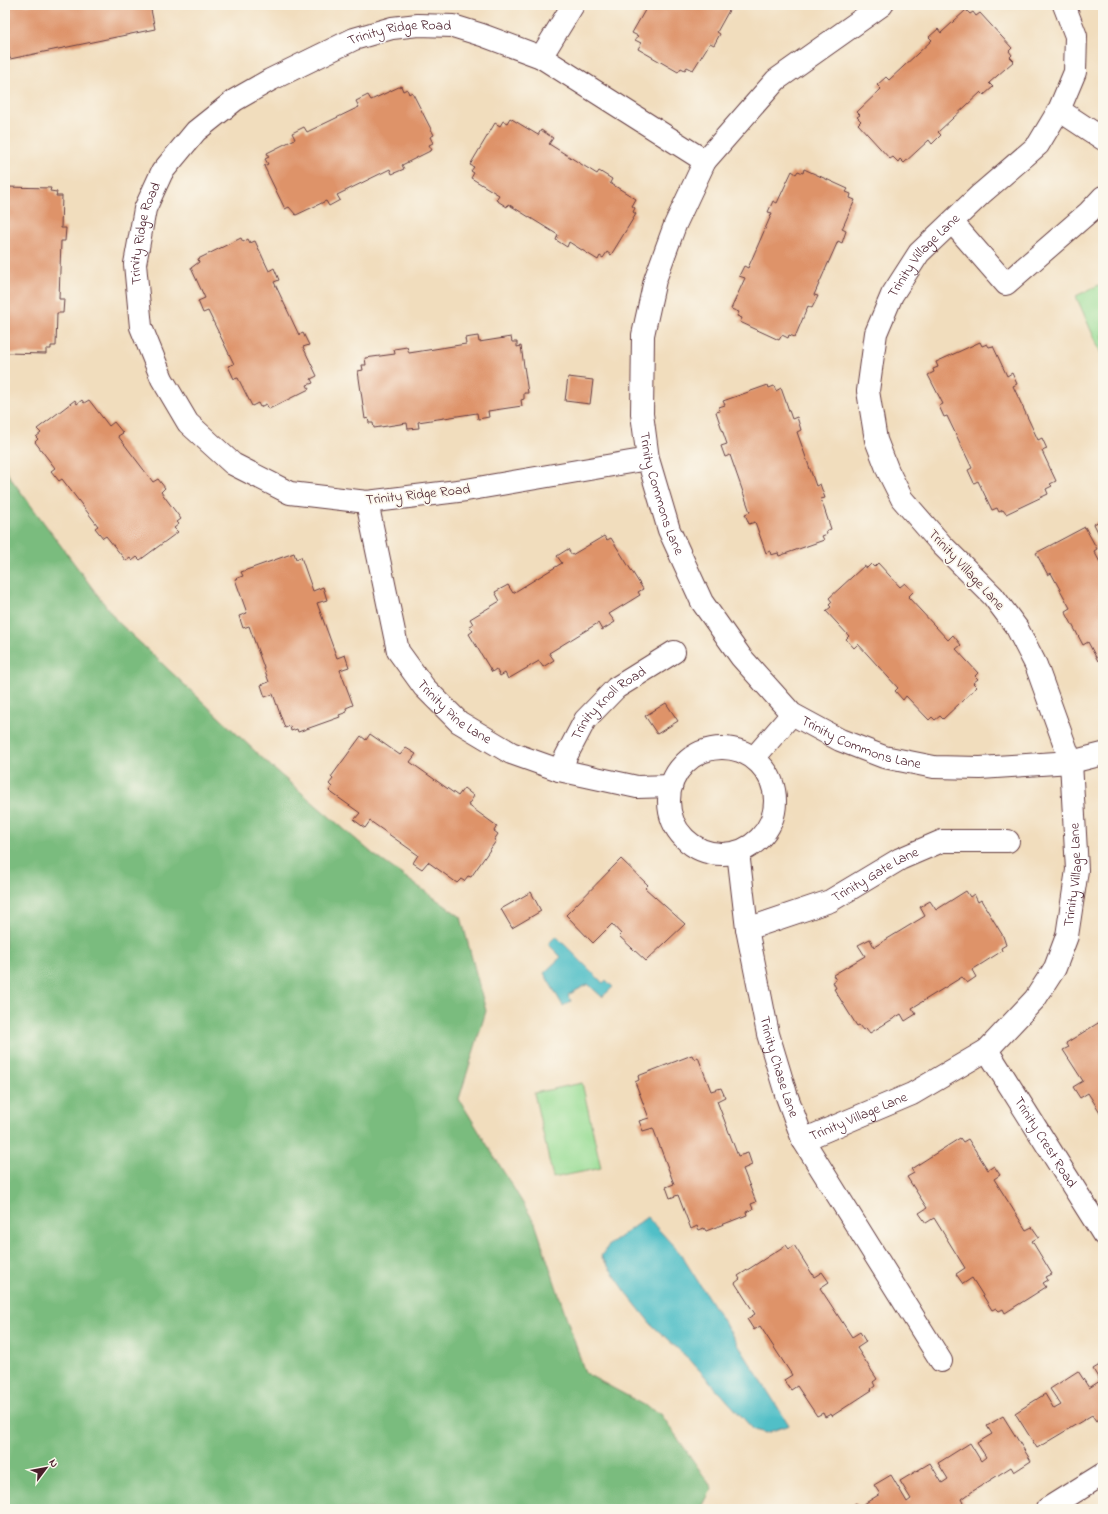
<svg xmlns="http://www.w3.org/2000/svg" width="1108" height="1514" font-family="'Indie Flower',sans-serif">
<rect width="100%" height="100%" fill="#fbf7ec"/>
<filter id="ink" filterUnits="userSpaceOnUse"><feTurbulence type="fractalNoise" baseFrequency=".025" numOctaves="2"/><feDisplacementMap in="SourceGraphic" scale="8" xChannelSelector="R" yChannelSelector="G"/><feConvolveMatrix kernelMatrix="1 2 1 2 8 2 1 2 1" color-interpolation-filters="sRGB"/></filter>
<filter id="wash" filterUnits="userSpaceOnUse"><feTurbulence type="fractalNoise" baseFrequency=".012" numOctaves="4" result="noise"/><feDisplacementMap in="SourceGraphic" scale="16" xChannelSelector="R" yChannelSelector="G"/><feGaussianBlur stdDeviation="0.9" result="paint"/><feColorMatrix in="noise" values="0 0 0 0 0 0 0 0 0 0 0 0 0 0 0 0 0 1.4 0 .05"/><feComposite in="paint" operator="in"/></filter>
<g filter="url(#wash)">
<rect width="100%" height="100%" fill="#f1ddbd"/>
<g fill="#99dd95" stroke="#727e60">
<path d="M 1103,283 L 1103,358 L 1076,296 Z"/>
<path d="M 582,1083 L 601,1168 L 553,1178 L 534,1093 Z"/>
</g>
<path fill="#7abc7e" stroke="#626e54" d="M 5,466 L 9,476 L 117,621 L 275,770 L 373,854 L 461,917 L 486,1011 L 459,1099 L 535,1223 L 585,1373 L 661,1414 L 712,1488 L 701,1509 L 5,1509 Z"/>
<g fill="#51bfc7" stroke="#4e6f79">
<path d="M 556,936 L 603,983 L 606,980 L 613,987 L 602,997 L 588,984 L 568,995 L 571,1001 L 563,1006 L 544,973 L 561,957 L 548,944 Z"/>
<path d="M 647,1217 L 680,1253 L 789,1425 L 766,1433 L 754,1430 L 691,1361 L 651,1324 L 631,1299 L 601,1256 L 609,1245 Z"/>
</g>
<g id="blocks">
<g fill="#de9369">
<path d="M 5,5 L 150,5 L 155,29 L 10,59 L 5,36 Z"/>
<path d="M 648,5 L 732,5 L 717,32 L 720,34 L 714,45 L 710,43 L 693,70 L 687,67 L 685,70 L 681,68 L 678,72 L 638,49 L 641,43 L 635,40 L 638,36 L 632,33 Z"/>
<path d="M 966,10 L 970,14 L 973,12 L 976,16 L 980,13 L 1012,48 L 1009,51 L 1012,55 L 1010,57 L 1014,61 L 989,83 L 993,87 L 984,95 L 981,92 L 938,132 L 941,135 L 932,144 L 929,140 L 904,163 L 900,159 L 898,162 L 893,157 L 890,159 L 858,124 L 861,121 L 857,117 L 860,115 L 857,112 L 881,89 L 877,85 L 886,77 L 889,80 L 932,40 L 929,37 L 938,29 L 941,33 Z"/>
<path d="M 401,86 L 403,91 L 407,89 L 409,94 L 412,92 L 434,135 L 430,137 L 433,143 L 429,145 L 432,150 L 402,165 L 404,169 L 392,174 L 390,169 L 337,195 L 340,200 L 329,206 L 326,201 L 296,215 L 289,207 L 285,209 L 264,166 L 268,164 L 265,159 L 269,157 L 267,153 L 295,139 L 292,133 L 304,127 L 307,132 L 359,107 L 356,101 L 368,95 L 371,100 Z"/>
<path d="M 510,118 L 538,135 L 541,130 L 553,138 L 549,144 L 597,174 L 599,171 L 612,179 L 610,183 L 636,199 L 632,206 L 635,208 L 633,212 L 636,214 L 611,255 L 607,252 L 603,258 L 600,256 L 598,260 L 569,242 L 567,247 L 556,240 L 558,235 L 508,204 L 507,207 L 496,200 L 499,195 L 471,178 L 474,173 L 471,171 L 474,167 L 470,165 L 495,123 L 500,126 L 503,121 L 507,123 Z"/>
<path d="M 804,169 L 848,189 L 846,192 L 851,194 L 850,198 L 855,200 L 842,229 L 846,231 L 842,243 L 838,241 L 814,295 L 818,296 L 812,308 L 808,306 L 795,337 L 789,335 L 788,338 L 782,335 L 779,340 L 740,322 L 742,318 L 737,316 L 739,312 L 731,309 L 745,278 L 739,276 L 744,266 L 748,268 L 772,213 L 768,212 L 773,201 L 777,203 L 792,171 L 796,174 L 798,171 L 803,173 Z"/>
<path d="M 5,187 L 51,188 L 50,191 L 57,192 L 56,196 L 62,196 L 61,228 L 66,228 L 65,241 L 61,241 L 59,299 L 64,299 L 63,313 L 57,313 L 56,346 L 51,346 L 51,349 L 46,349 L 46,354 L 5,353 Z"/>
<path d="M 241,238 L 243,242 L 248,239 L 250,243 L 255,241 L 269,271 L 274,268 L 279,280 L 274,282 L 299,335 L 303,333 L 309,345 L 303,347 L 317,376 L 311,379 L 313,383 L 307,385 L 309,389 L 269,409 L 266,404 L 260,407 L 258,403 L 252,406 L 238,378 L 234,379 L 228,366 L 234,364 L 208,311 L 203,313 L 198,301 L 205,298 L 191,268 L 199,262 L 198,259 Z"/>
<path d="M 478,336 L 479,342 L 511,337 L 512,342 L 517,342 L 517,347 L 521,346 L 528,393 L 524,393 L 524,399 L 521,400 L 522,406 L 488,411 L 489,417 L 478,419 L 477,413 L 418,422 L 419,428 L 408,429 L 407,423 L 374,428 L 373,423 L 369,423 L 368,418 L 365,419 L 358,371 L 363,370 L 362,365 L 366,365 L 365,358 L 395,354 L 394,349 L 407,347 L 409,353 L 466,344 L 465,338 Z"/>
<path d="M 980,342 L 982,346 L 987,344 L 989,347 L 993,346 L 1007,376 L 1012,373 L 1017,384 L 1013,386 L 1038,440 L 1042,438 L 1047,449 L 1042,451 L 1056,481 L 1050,484 L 1052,486 L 1046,489 L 1048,494 L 1006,514 L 1003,510 L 999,512 L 997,508 L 992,510 L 978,481 L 974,483 L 968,470 L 972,468 L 947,416 L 944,417 L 939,406 L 943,404 L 928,375 L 934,372 L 933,369 L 938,367 L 936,362 Z"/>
<path d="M 568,377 L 593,380 L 590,404 L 565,401 Z"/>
<path d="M 768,385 L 769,388 L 774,386 L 776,391 L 781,388 L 792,419 L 797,417 L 801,430 L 797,432 L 816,486 L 820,484 L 825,498 L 821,499 L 831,529 L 826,531 L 827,534 L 822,536 L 824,540 L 779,556 L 778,553 L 771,555 L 770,551 L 766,553 L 755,522 L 749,524 L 745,514 L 750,512 L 730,455 L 725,457 L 721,446 L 727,444 L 716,412 L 720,411 L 719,407 L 725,405 L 723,401 Z"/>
<path d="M 75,400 L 77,404 L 82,400 L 84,403 L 89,400 L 109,426 L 114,422 L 123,433 L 118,436 L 153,482 L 158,479 L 165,488 L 161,492 L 181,519 L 177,522 L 179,524 L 174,528 L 178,532 L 140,560 L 137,557 L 132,561 L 130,558 L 126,561 L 106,536 L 103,538 L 95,528 L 98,526 L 62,479 L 59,481 L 51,471 L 55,468 L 35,442 L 38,439 L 36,437 L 41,433 L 37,429 Z"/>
<path d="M 1103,519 L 1103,537 L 1101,538 L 1094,524 Z"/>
<path d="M 1085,527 L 1097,549 L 1094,551 L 1103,568 L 1103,658 L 1098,661 L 1088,642 L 1083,645 L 1065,611 L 1070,608 L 1051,573 L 1048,575 L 1036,553 Z"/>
<path d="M 604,536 L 607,540 L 611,538 L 643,589 L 638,592 L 640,595 L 609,614 L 615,622 L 602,630 L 598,623 L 549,653 L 554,660 L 543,667 L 539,661 L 508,679 L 505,673 L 500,676 L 496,669 L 492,672 L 469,634 L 473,631 L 469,626 L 473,624 L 470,619 L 500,601 L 495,592 L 508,585 L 513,593 L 562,563 L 557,556 L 568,549 L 572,555 Z"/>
<path d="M 294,553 L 296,559 L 301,557 L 313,591 L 323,587 L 327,600 L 317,603 L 337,658 L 345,655 L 349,667 L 340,670 L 353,705 L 346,708 L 347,712 L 339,715 L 340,717 L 298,732 L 297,729 L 291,731 L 290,726 L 285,728 L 273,694 L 265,697 L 261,685 L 269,682 L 249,626 L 243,628 L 239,616 L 247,613 L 235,579 L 243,576 L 241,572 Z"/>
<path d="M 878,563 L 900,587 L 905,583 L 913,592 L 908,597 L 948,640 L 953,635 L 961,645 L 956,649 L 978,673 L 975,676 L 978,679 L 973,683 L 977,687 L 943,719 L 940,716 L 935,720 L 932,717 L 929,720 L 906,696 L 903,700 L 895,691 L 898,688 L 858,644 L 854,648 L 846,639 L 849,636 L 826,611 L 831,607 L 829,605 L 832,602 L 829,598 L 864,566 L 867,568 L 871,564 L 874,567 Z"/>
<path d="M 666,703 L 678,721 L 657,734 L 645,716 Z"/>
<path d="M 370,734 L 400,755 L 406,748 L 416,754 L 410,762 L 458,796 L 464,788 L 474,796 L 468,805 L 497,826 L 494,831 L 498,834 L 494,840 L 496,841 L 471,877 L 468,876 L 464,881 L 461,879 L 457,883 L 428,862 L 422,869 L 413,863 L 418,855 L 370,821 L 365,828 L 354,820 L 360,813 L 329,791 L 332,787 L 329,784 L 333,779 L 331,777 L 361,736 L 366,740 Z"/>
<path d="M 621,859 L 648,885 L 645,888 L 685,924 L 646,961 L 619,936 L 621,934 L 612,924 L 593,943 L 566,915 Z"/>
<path d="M 966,891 L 970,897 L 974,894 L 978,902 L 981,900 L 1003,936 L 1006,945 L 1001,948 L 1002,951 L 972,970 L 976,977 L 967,983 L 962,977 L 912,1008 L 916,1014 L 905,1021 L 901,1014 L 870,1033 L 866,1028 L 863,1030 L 859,1025 L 857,1026 L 834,989 L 836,988 L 833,982 L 836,980 L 833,975 L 865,956 L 858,945 L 870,939 L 874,947 L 925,916 L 920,907 L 930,901 L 936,910 Z"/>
<path d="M 531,892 L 541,911 L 512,928 L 501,909 Z"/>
<path d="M 1103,1020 L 1103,1117 L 1088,1093 L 1080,1098 L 1073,1087 L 1083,1081 L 1063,1050 L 1069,1047 L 1066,1043 Z"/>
<path d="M 692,1055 L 694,1059 L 698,1057 L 711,1091 L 721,1088 L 725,1097 L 717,1101 L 738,1156 L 748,1153 L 752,1165 L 743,1169 L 756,1202 L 751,1204 L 753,1209 L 746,1212 L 747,1215 L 706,1231 L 704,1228 L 699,1230 L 697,1226 L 691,1229 L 678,1195 L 670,1198 L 666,1187 L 674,1184 L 653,1128 L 643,1131 L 639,1121 L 649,1118 L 635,1082 L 639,1080 L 638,1076 Z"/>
<path d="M 960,1138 L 963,1142 L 968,1139 L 988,1170 L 994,1166 L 1000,1175 L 994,1179 L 1026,1230 L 1032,1227 L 1039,1237 L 1032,1241 L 1052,1274 L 1046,1277 L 1048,1280 L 1043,1283 L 1046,1287 L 1005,1313 L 1003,1309 L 999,1311 L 996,1308 L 992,1310 L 972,1278 L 963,1284 L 956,1274 L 965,1268 L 934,1218 L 926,1223 L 919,1213 L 927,1208 L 907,1177 L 914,1173 L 911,1169 Z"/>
<path d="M 786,1245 L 789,1249 L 794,1245 L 814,1277 L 822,1272 L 829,1282 L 820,1288 L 852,1337 L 860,1332 L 866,1342 L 857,1348 L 877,1379 L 873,1382 L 875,1386 L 871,1389 L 872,1390 L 832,1416 L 831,1414 L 825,1417 L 823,1413 L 817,1416 L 797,1386 L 791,1390 L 784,1380 L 792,1375 L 760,1326 L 754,1330 L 747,1319 L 755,1314 L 735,1283 L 740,1279 L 738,1276 Z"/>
<path d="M 1103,1363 L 1103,1417 L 1096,1421 L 1092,1415 L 1037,1448 L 1015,1413 L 1045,1394 L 1054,1409 L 1061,1405 L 1050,1389 L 1078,1371 L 1089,1388 L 1100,1381 L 1093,1369 Z"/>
<path d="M 1003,1416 L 1031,1461 L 1014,1472 L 1011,1467 L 973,1491 L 962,1499 L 964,1503 L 954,1509 L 867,1509 L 864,1504 L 880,1494 L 874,1485 L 891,1475 L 907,1502 L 911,1499 L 900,1481 L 930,1463 L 942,1483 L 948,1479 L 938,1463 L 970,1443 L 981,1461 L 986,1457 L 977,1443 L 992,1434 L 987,1426 Z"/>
<path d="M 856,1503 L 860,1509 L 846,1509 Z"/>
</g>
</g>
</g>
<g filter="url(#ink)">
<use href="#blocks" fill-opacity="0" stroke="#633c41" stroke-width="1"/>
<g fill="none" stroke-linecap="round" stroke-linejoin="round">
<defs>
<g id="minor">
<path id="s1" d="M 882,5 L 776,80 L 705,161 L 675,225 L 655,280 L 643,335 L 642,414 L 648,459 L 669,530 L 702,602 L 741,657 L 792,714 L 840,740 L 884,757 L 934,767 L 980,768 L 1071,762 L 1103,754"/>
<path d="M 541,57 L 573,5"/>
<path d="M 1059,110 L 1103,139"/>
<path d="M 952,222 L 1006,284 L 1089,212 L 1103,197"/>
<path id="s2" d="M 648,459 L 466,490 L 367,502 L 290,493 L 233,464 L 188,423 L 162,379 L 141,327 L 135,264 L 145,209 L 162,172 L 196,131 L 235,100 L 270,80 L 354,39 L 392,28 L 418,25 L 453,26 L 482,35 L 541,57 L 705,161"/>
<path id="s3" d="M 367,502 L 398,651 L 424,687 L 459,722 L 511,753 L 559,770 L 637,787 L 671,786"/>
<circle cx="722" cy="801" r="53"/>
<path d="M 754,758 L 792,714"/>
<path id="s4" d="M 559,770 L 585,720 L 616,688 L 674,652"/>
<path id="s5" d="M 738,852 L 747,929 L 768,1034 L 786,1094 L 803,1140 L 941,1361"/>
<path id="s6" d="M 747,929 L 830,901 L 900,859 L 942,841 L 1008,841"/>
<path id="s7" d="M 987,1050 L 1103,1234"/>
<path id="s8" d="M 803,1140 L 912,1094 L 987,1050 L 1035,999 L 1055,968 L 1067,936 L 1077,870 L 1071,762 L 1036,665 L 1017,628 L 993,596 L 942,545 L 902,499 L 888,471 L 876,440 L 868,391 L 876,333 L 892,295 L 919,253 L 981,194 L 1038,145 L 1059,110 L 1075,72 L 1076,36 L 1064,5"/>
<path d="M 1047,1509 L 1103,1474"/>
</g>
</defs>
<use href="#minor" stroke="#633c41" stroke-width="24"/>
<use href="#minor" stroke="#fff" stroke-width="22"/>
</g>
</g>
<g text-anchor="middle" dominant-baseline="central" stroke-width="3.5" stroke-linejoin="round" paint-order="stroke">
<g font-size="14" fill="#4a1f2b" stroke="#fbf7ec">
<text stroke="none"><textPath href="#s2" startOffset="1037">Trinity Ridge Road</textPath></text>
<text stroke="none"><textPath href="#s2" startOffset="689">Trinity Ridge Road</textPath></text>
<text stroke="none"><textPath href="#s8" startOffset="1104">Trinity Village Lane</textPath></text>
<text stroke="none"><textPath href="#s1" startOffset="584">Trinity Commons Lane</textPath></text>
<text transform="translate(418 495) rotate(-6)">Trinity Ridge Road</text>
<text transform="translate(966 570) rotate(47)">Trinity Village Lane</text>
<text stroke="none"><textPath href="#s4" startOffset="85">Trinity Knoll Road</textPath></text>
<text stroke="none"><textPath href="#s3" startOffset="236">Trinity Pine Lane</textPath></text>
<text stroke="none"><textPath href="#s1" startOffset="920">Trinity Commons Lane</textPath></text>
<text stroke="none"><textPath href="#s6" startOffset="140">Trinity Gate Lane</textPath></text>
<text stroke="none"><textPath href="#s8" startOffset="408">Trinity Village Lane</textPath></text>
<text stroke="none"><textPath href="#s5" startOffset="219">Trinity Chase Lane</textPath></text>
<text stroke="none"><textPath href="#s8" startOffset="60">Trinity Village Lane</textPath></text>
<text stroke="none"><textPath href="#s7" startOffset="109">Trinity Crest Road</textPath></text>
</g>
</g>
<rect width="1108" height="1514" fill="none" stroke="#fbf7ec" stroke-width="20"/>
<g transform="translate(46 1468) rotate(58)" stroke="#fbf7ec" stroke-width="3" paint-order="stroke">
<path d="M0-3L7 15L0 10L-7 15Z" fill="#4a1f2b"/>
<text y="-6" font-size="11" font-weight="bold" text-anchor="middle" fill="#4a1f2b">N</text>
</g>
</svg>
